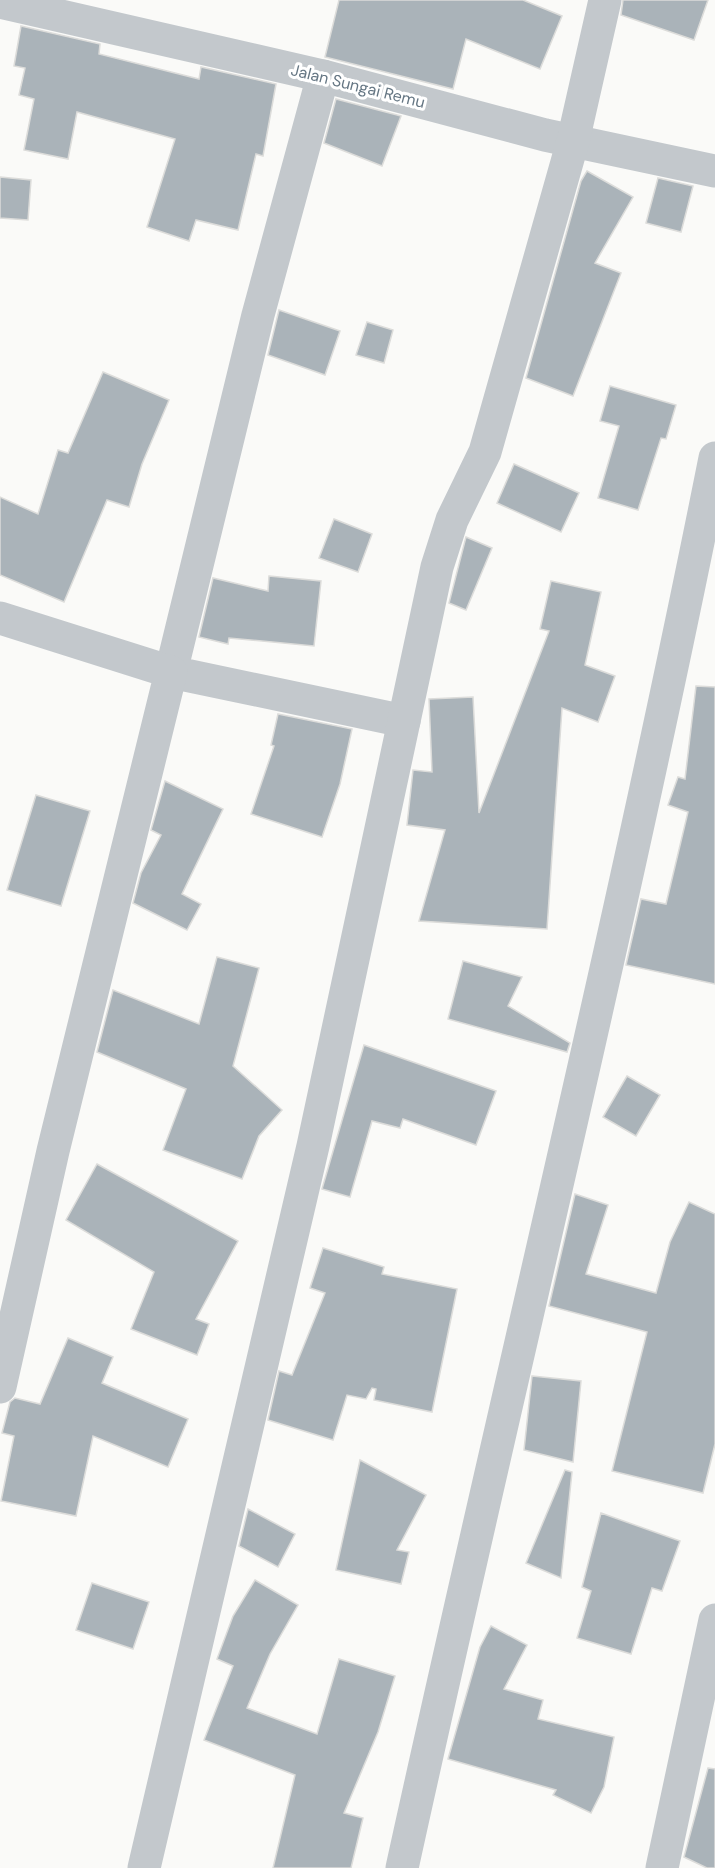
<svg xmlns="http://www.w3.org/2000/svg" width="715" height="1868" font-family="'DM Sans',sans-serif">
<rect width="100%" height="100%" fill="#fafaf8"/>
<g fill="#aab3b9" stroke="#dcdcda" stroke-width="1.5">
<path d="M 339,0 L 523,0 L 562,16 L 540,69 L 466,39 L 453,89 L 325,57 Z"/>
<path d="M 623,0 L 708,0 L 694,40 L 621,15 Z"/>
<path d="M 21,26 L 100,44 L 99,54 L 199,79 L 201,67 L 276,84 L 263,156 L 256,154 L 238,230 L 196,220 L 189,241 L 147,227 L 175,139 L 77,112 L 68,159 L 24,150 L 34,99 L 19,95 L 25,68 L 14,66 Z"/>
<path d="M 336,99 L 401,116 L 382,166 L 324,143 Z"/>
<path d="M 587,171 L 633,197 L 595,263 L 621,273 L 573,396 L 526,378 L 581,181 Z"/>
<path d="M 0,177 L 31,180 L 28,220 L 0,218 Z"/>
<path d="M 658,178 L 693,186 L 681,232 L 646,223 Z"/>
<path d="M 279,310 L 340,331 L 325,375 L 268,355 Z"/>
<path d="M 367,322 L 393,330 L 384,363 L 356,355 Z"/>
<path d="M 103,372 L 169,400 L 142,464 L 129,507 L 107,500 L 64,602 L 0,575 L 0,497 L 38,514 L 58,450 L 68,453 Z"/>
<path d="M 610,386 L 676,405 L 666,439 L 661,438 L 638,510 L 598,498 L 619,426 L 600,421 Z"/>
<path d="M 514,464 L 579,493 L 561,532 L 497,503 Z"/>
<path d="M 334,519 L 372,534 L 358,572 L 319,558 Z"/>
<path d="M 466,537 L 492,548 L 466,610 L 449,603 Z"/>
<path d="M 269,576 L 321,581 L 314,646 L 229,638 L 228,644 L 199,637 L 213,578 L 268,591 Z"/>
<path d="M 551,581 L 601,592 L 585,665 L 615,676 L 598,722 L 562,708 L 547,929 L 419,921 L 445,830 L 407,825 L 413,770 L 432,772 L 429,699 L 473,697 L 479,813 L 549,631 L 540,629 Z"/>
<path d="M 696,686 L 715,687 L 715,984 L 626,965 L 641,899 L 666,904 L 688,812 L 668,805 L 678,777 L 685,779 Z"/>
<path d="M 278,714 L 352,729 L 340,784 L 322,837 L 251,814 L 274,746 L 271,745 Z"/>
<path d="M 165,781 L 223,809 L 182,894 L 201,904 L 187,930 L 133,903 L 141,873 L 161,835 L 151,830 Z"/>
<path d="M 36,795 L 90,811 L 61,906 L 7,890 Z"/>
<path d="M 217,957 L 259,968 L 233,1066 L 282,1110 L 259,1136 L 242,1179 L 163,1150 L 186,1089 L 97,1052 L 113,990 L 199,1024 Z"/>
<path d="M 463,961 L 522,977 L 508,1006 L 570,1043 L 567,1052 L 448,1019 Z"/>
<path d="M 364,1045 L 496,1091 L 476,1145 L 403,1119 L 400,1128 L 372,1121 L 350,1197 L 322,1189 Z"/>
<path d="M 627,1076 L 660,1095 L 636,1136 L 603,1117 Z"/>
<path d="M 97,1164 L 238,1241 L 196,1319 L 209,1324 L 197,1355 L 131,1329 L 154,1272 L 66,1220 Z"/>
<path d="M 575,1194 L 608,1205 L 586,1274 L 656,1293 L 670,1242 L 689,1202 L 715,1214 L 715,1444 L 703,1493 L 612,1471 L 647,1332 L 549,1306 Z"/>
<path d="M 323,1248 L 384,1267 L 382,1274 L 457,1289 L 432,1412 L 374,1400 L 376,1389 L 372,1388 L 366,1399 L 347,1395 L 333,1440 L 268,1420 L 279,1371 L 292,1375 L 325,1293 L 310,1288 Z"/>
<path d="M 68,1338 L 113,1357 L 102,1383 L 188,1419 L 168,1467 L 93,1436 L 76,1516 L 1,1501 L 14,1436 L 2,1433 L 10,1402 L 15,1398 L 40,1404 Z"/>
<path d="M 532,1376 L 581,1381 L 573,1462 L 524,1450 Z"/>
<path d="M 360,1460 L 426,1495 L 397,1550 L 409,1552 L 401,1584 L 336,1570 Z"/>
<path d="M 565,1470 L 572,1472 L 561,1578 L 526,1563 Z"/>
<path d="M 248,1509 L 295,1534 L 278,1567 L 239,1546 Z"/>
<path d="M 601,1513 L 680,1541 L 662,1591 L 652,1588 L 631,1654 L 577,1638 L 591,1591 L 582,1587 Z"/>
<path d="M 255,1580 L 298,1605 L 270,1654 L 247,1708 L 317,1734 L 339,1659 L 395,1676 L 378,1732 L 344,1813 L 363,1818 L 351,1868 L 273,1868 L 295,1775 L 204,1740 L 233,1666 L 217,1659 L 233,1616 Z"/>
<path d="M 92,1583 L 149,1602 L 133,1649 L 76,1630 Z"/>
<path d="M 491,1626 L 527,1645 L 504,1689 L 543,1700 L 538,1719 L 614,1737 L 604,1787 L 591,1813 L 553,1795 L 556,1790 L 448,1759 L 480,1647 Z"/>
<path d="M 708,1768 L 715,1769 L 715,1868 L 707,1868 L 684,1857 Z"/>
</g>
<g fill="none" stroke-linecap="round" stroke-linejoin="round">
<g stroke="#c3c8cc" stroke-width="33">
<path d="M 0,2 L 323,76 L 545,135 L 715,171"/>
<path d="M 323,76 L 258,315 L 171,672 L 404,721"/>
<path d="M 0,618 L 171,672 L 53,1151 L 0,1387"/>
<path d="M 144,1868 L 313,1146 L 437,567 L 452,520 L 485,452 L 573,141 L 605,0"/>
<path d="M 402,1868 C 505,1398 621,930 715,458"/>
<path d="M 662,1868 L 715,1620"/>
</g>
</g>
<g text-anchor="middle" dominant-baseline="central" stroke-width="6" stroke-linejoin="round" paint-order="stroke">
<g font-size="16" fill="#657683" stroke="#fff">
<text transform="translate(358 86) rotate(14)">Jalan Sungai Remu</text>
</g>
</g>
</svg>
